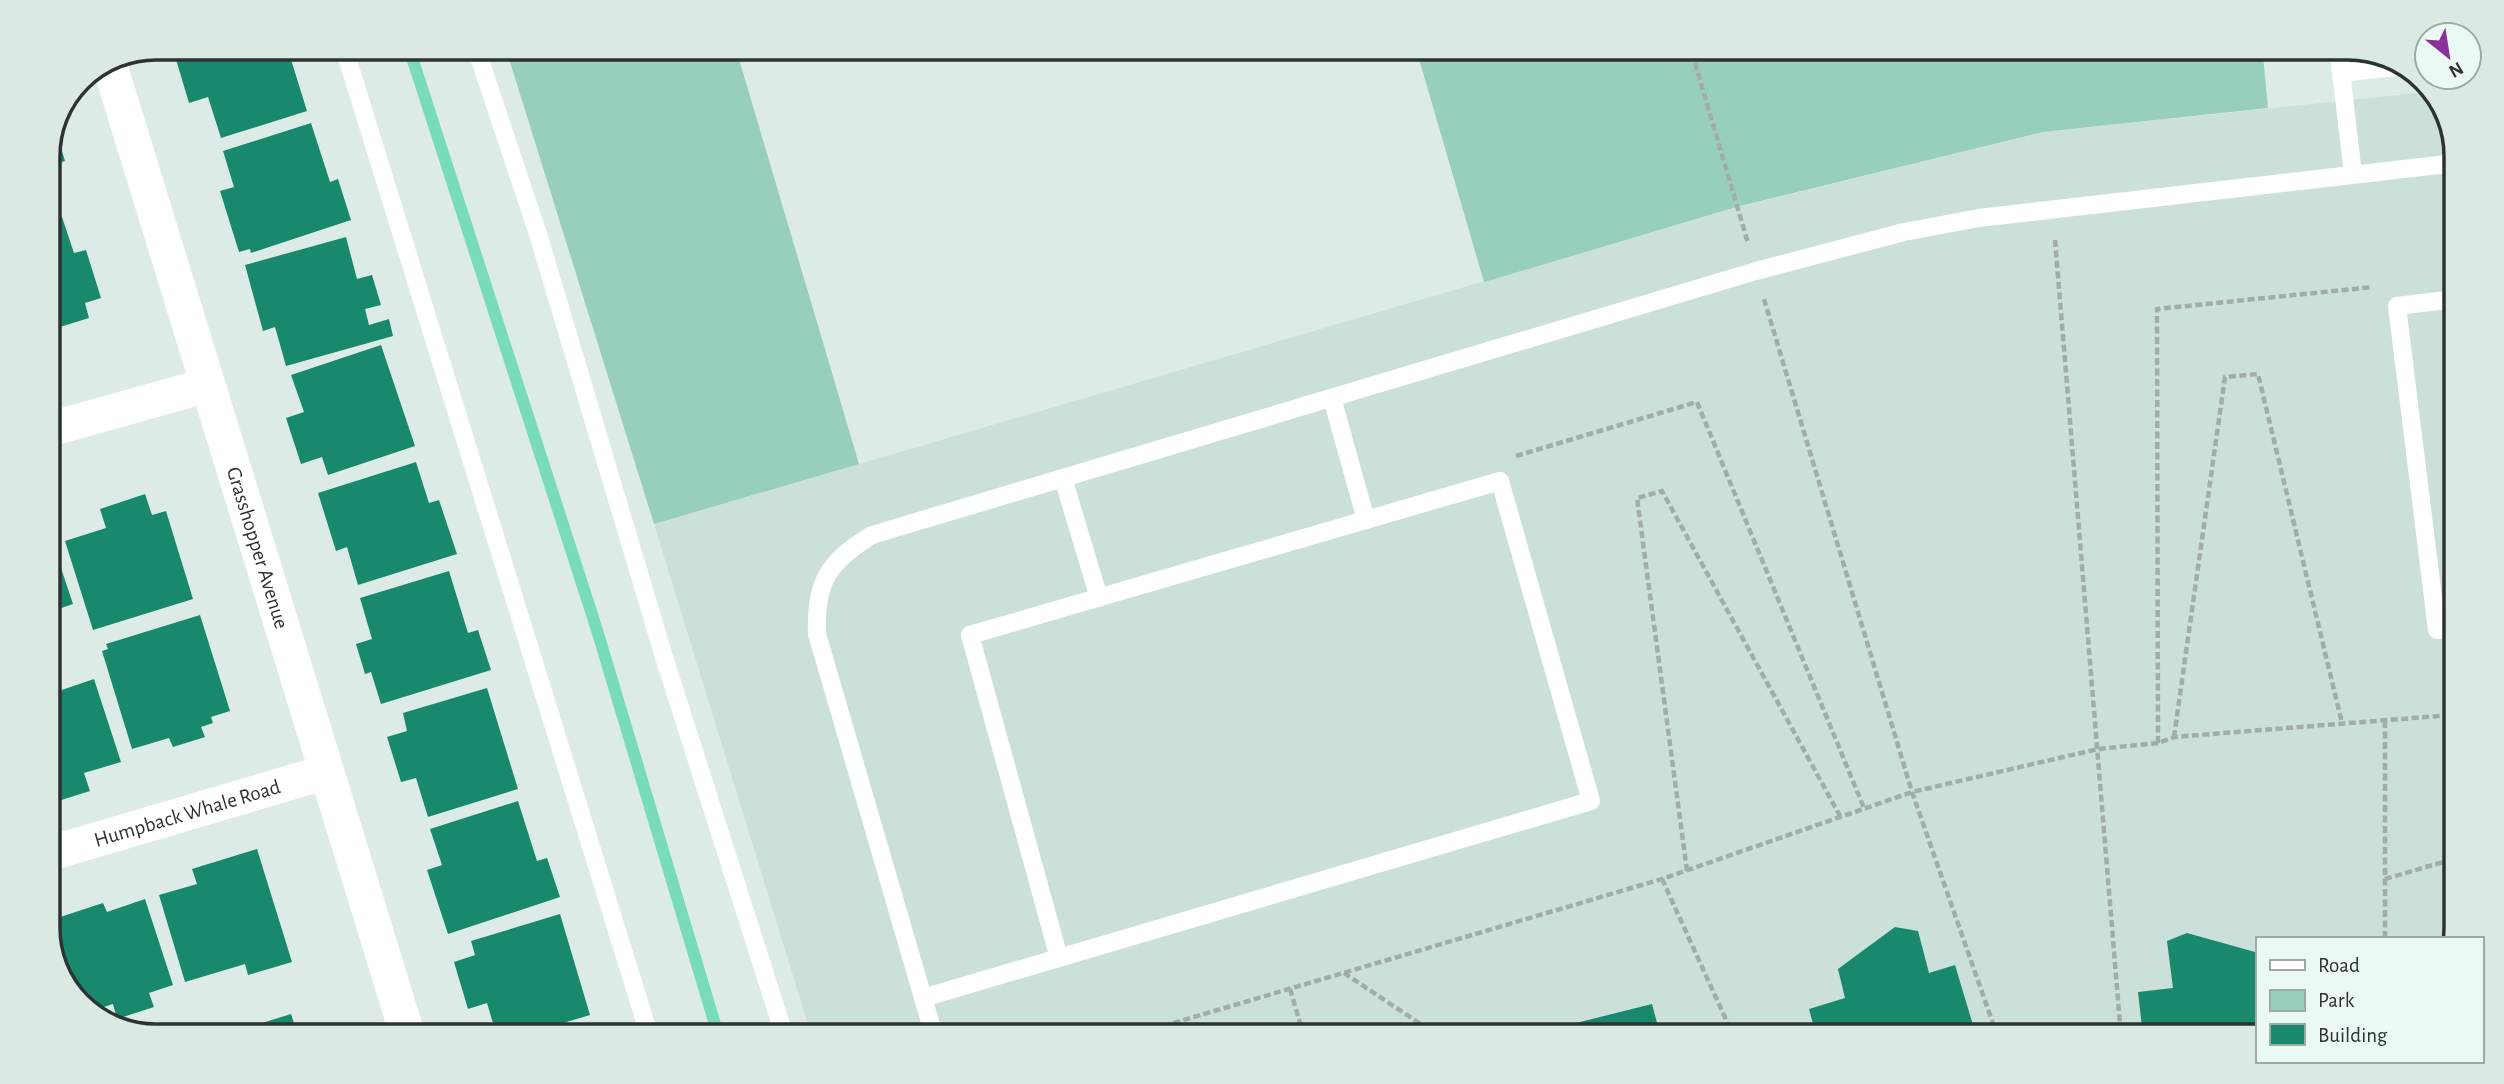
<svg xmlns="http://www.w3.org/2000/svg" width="2504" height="1084" font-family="'Alegreya Sans',sans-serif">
<rect width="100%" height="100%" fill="#dcebe6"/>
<path fill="#cae0d8" d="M 2435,91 L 2457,149 L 2449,939 L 2257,939 L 2257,1036 L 810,1031 L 654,524 L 1738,207 L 2045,132 Z"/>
<g fill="#97cfbb">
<path d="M 506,49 L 736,49 L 859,464 L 654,524 Z"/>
<path d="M 1417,52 L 2263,55 L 2268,108 L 2043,132 L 1740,206 L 1484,282 Z"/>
</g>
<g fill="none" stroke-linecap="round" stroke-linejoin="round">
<path stroke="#78dbbc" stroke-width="12" d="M 409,48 L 597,630 L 717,1031"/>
</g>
<g fill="#18896d">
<path d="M 196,47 L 293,48 L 288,50 L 307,111 L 221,138 L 208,97 L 189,103 L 175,56 Z"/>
<path d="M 311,123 L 330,182 L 338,179 L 351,220 L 251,253 L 250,249 L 239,252 L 220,191 L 234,187 L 223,151 Z"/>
<path d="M 56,131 L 65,161 L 47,167 L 47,149 Z"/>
<path d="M 47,168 L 59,203 L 47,207 Z"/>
<path d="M 62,217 L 74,253 L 86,250 L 101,298 L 85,303 L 89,318 L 47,331 L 47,221 Z"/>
<path d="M 346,237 L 357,279 L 372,275 L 381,305 L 365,309 L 369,325 L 389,319 L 393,336 L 286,366 L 275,327 L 263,331 L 245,265 Z"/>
<path d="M 381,345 L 415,446 L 328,475 L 322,457 L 301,464 L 286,418 L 304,412 L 291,375 Z"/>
<path d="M 416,462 L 429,503 L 439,500 L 457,554 L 358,585 L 347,547 L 336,551 L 318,493 Z"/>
<path d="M 145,494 L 152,515 L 166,511 L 193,599 L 93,630 L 65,541 L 106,528 L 100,509 Z"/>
<path d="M 47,526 L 73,604 L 47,613 Z"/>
<path d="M 449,571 L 468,633 L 478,630 L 491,670 L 381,704 L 371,672 L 365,674 L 356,644 L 372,639 L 360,598 Z"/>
<path d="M 200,615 L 230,711 L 211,717 L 213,723 L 201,727 L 205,737 L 173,747 L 169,738 L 132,749 L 102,651 L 108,649 L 106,644 Z"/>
<path d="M 94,679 L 121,762 L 84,773 L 90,791 L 55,802 L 53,797 L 48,798 L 47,695 Z"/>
<path d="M 487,688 L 518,789 L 428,817 L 416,778 L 401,782 L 387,737 L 407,731 L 403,713 Z"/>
<path d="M 518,801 L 537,861 L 547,858 L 560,897 L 448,934 L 427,870 L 442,865 L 430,829 Z"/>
<path d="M 257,849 L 292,962 L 248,975 L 245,964 L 185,982 L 159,895 L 197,884 L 192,869 Z"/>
<path d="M 145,899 L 173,985 L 149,993 L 154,1007 L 117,1019 L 113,1004 L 92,1011 L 69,994 L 48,933 L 48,921 L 103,903 L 107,912 Z"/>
<path d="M 560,914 L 590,1015 L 540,1030 L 495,1030 L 487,1003 L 468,1009 L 454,962 L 475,955 L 471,941 Z"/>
<path d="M 1895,927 L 1918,931 L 1929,973 L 1955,965 L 1976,1035 L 1816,1035 L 1809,1009 L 1845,998 L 1838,969 Z"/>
<path d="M 2187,933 L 2255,952 L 2257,1036 L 2143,1036 L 2138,992 L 2173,988 L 2167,941 Z"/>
<path d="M 1652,1004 L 1660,1034 L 1536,1034 L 1536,1033 Z"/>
<path d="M 291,1014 L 296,1029 L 250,1029 L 249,1027 Z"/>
<path d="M 603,1023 L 606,1030 L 583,1030 Z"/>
</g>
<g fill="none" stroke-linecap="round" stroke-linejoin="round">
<g stroke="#a1ada9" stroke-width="4.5" stroke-dasharray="7 3.5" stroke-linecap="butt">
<path d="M 1692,53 L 1748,243"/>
<path d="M 2055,240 L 2121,1036"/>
<path d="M 1764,299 L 1912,792 L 1997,1035"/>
<path d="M 1516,456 L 1697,402 L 1864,808"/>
<path d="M 2385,721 L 2385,939"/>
<path d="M 2174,737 L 2225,377 L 2258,374 L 2342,723"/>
<path d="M 2158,743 L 2157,309 L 2373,287"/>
<path d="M 1687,871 L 1637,498 L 1662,491 L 1840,816"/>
<path d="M 1662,879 L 1733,1035"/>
<path d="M 2385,879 L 2450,860"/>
<path d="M 1344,973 L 1434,1033"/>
<path d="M 1290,989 L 1303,1033"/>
<path d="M 1143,1032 L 1662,879 L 1912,792 L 2098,749 L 2158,743 L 2174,737 L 2451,715"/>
</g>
<g stroke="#fff" stroke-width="18">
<path d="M 344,48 L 648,1031"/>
<path d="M 476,48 L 538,234 L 664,657 L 783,1031"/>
<path d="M 2339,55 L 2353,174"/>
<path d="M 2341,73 L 2403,66"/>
<path d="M 1332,398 L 1366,520"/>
<path d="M 1063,478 L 1099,598"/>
<path d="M 2452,629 L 2437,630 L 2397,306 L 2455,299"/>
<path d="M 923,998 L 1591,801 L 1500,481 L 970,635 L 1059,958"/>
<path d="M 933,1032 L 817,634 C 815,582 828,562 872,535 L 1756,271 L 1904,232 L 1979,218 L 2456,163"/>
</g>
<g stroke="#fff" stroke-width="35">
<path id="s1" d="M 110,66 L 406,1030"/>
<path d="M 47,430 L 208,385"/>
<path id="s2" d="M 48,854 L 326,772"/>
</g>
</g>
<g text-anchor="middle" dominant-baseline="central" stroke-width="7" stroke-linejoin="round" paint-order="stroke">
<g font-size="21" fill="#2d3331" stroke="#eaf9f3">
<text stroke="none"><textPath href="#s1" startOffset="504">Grasshopper Avenue</textPath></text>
<text stroke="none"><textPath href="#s2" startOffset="145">Humpback Whale Road</textPath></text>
</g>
</g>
<path d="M0 0H2504V1084H0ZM156 60H2348A96 96 0 0 1 2444 156V928A96 96 0 0 1 2348 1024H156A96 96 0 0 1 60 928V156A96 96 0 0 1 156 60Z" fill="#dbe9e3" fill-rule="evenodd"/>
<path fill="none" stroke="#2d3331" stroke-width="3.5" d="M156 60H2348A96 96 0 0 1 2444 156V928A96 96 0 0 1 2348 1024H156A96 96 0 0 1 60 928V156A96 96 0 0 1 156 60Z"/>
<rect x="2256" y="937" width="228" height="126" fill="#eaf9f3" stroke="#9eaaa5" stroke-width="2"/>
<rect x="2270" y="960" width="35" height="10" fill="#ffffff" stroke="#9eaaa5" stroke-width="2"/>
<text x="2318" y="972" font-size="21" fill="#2d3331">Road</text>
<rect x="2270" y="990" width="35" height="21" fill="#97cfbb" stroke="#9eaaa5" stroke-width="2"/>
<text x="2318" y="1007" font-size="21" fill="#2d3331">Park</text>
<rect x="2270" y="1024" width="35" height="21" fill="#18896d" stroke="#9eaaa5" stroke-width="2"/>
<text x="2318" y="1042" font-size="21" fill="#2d3331">Building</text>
<g transform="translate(2448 56) rotate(150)"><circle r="33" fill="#eaf9f3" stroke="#9eaaa5" stroke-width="2"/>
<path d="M0-5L12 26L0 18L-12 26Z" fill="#8b319c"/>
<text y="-10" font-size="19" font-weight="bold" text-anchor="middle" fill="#2d3331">N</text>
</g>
</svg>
